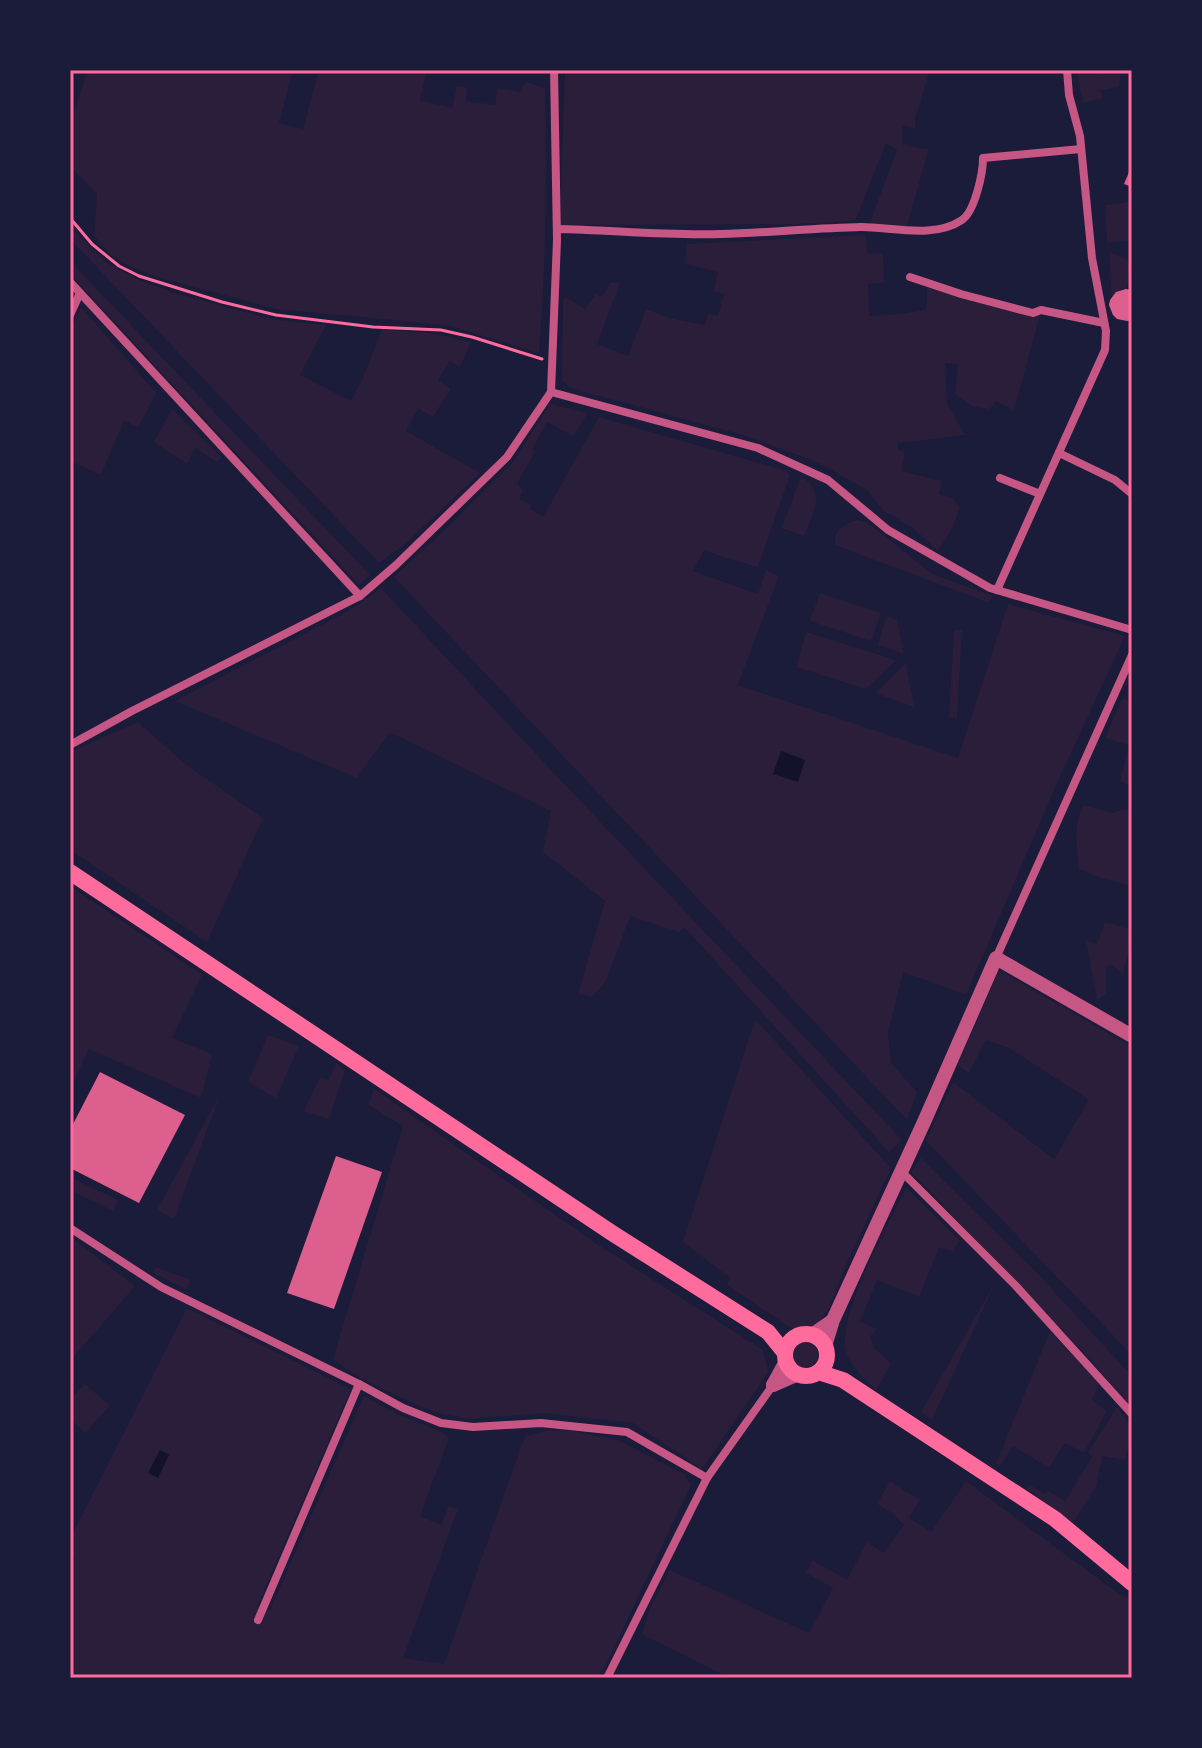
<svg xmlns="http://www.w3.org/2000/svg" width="1202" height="1748" font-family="'Public Sans',sans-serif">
<rect width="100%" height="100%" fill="#1b1b3a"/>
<g fill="#2a1e3b">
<path d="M 88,70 L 293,70 L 279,123 L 303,129 L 319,70 L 427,70 L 420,100 L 452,108 L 457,86 L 467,88 L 466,101 L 495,105 L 498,88 L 519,92 L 526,82 L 545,88 C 547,176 546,265 539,353 L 447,325 L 276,309 L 157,277 L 126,264 L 111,255 L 94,236 L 97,194 L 70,166 L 70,124 Z"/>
<path d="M 565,70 L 930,70 L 915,119 L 915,128 L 902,125 L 902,144 L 923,149 L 929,148 L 907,226 L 869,225 L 897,150 L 886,143 L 856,219 L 852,221 L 796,224 L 560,225 Z"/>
<path d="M 1083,70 L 1099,70 L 1100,74 L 1121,70 L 1119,87 L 1100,90 L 1103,98 L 1083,103 L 1077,72 Z"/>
<path d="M 1132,198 L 1132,240 L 1107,243 L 1105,205 L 1128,202 Z"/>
<path d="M 70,226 L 104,261 L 137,279 L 174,293 L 275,320 L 326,325 L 300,375 L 351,401 L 362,380 L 382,329 L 437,334 L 471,342 L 460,367 L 450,361 L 438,380 L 451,389 L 433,417 L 418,409 L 406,431 L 480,473 L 404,545 L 379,563 L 70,239 Z"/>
<path d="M 866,235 L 867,254 L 883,254 L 884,283 L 868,284 L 869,316 L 891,315 L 925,310 L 927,307 L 927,278 L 965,294 L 1034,310 L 1040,315 L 1014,410 L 996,401 L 989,410 L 972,406 L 955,394 L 958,364 L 945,363 L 947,403 L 965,435 L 898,443 L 898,450 L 905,452 L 901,471 L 942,481 L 939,494 L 953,499 L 960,507 L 953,527 L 938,551 L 913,528 L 884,511 L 867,490 L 830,469 L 809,459 L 743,435 L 570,388 L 562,380 L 563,301 L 565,296 L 585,309 L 596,294 L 601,297 L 611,283 L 620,283 L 597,344 L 628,356 L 646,309 L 669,318 L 705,325 L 708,314 L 718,316 L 724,294 L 714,291 L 718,272 L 685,264 L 687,244 Z"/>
<path d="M 1109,251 L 1132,262 L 1126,289 L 1112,300 Z"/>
<path d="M 70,261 L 370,575 L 359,585 L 70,274 Z"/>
<path d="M 81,307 L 156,393 L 138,428 L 124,420 L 101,475 L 70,461 L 70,330 Z"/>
<path d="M 550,404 L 588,413 L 573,436 L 547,422 L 532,450 L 535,452 L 517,484 L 523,490 L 519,499 L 532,505 L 530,509 L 543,517 L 599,417 L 787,471 L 790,475 L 758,567 L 723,557 L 704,550 L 693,571 L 758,594 L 766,570 L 779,576 L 738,685 L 958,758 L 1008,604 L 1125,636 L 1054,790 L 966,995 L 903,972 L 888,1033 L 891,1063 L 917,1092 L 907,1120 L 394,577 L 451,524 L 513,462 Z"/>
<path d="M 172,409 L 222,458 L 216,462 L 195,447 L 187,464 L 154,442 Z"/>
<path d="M 801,476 C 827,494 813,512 804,536 L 782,528 Z"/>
<path d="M 857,520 L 867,522 L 932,574 L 993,596 L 989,603 L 835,545 C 833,530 845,524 857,520 Z"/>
<path d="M 381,588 L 555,774 L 902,1140 L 889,1152 L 684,927 L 679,932 L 630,916 L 606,981 L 592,997 L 578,994 L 605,901 L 543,852 L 551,811 L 390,732 L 357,778 L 175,701 L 350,610 Z"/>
<path d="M 820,593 L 881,613 L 871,641 L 810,621 Z"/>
<path d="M 886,616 L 897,620 L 904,654 L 878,645 Z"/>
<path d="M 954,630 L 962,630 L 957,718 L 949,717 Z"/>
<path d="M 806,632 L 896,660 L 866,689 L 796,667 Z"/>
<path d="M 906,663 L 914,707 L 875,693 Z"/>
<path d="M 1122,699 L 1132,700 L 1132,788 L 1120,781 L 1129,745 L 1105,738 Z"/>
<path d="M 138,722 L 184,763 L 263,818 L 207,942 L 70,850 L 70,752 Z"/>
<path d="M 1083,805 L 1112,813 L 1125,809 L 1132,811 L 1132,886 L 1104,879 L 1079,869 C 1077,846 1073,826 1083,805 Z"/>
<path d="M 70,886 L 202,975 L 172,1038 L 212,1054 L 201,1098 L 89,1049 L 70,1089 Z"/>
<path d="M 1105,922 L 1132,930 L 1132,945 L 1130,945 L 1123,974 L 1110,964 L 1106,968 L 1106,994 L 1097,1000 L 1086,940 L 1097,944 Z"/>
<path d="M 999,970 L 1132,1047 L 1132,1355 L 926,1141 L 953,1082 L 1054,1159 L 1086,1105 L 1088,1099 L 1009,1048 L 986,1040 L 969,1073 L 958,1065 Z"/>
<path d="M 755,1019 L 891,1168 L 844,1270 L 829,1308 L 819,1323 L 802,1331 L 789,1327 L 727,1285 L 730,1278 L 683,1242 Z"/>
<path d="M 268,1035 L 299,1046 L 276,1098 L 248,1082 Z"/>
<path d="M 336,1063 L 345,1071 L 329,1119 L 304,1111 L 320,1077 L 329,1080 Z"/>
<path d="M 374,1089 L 600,1246 L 763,1350 L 768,1372 L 702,1469 L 633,1423 L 545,1413 L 468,1419 L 438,1413 L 408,1401 L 360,1378 L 333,1359 L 403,1126 L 368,1105 Z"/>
<path d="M 220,1095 L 174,1219 L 157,1210 Z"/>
<path d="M 921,1158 L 1038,1274 L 1132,1376 L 1132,1408 L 1089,1358 L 911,1172 Z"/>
<path d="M 70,1177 L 118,1200 L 113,1211 L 70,1190 Z"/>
<path d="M 906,1188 L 960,1240 L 952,1251 L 939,1248 L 919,1297 L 877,1280 L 860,1322 L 877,1329 L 870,1336 L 874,1348 L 891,1364 L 876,1390 C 865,1379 850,1367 846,1351 C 837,1313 889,1224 906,1188 Z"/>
<path d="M 72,1238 L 135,1286 L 70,1361 L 70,1240 Z"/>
<path d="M 156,1267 L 191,1280 L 186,1289 L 153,1273 Z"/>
<path d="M 996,1281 L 932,1420 L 921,1412 Z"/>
<path d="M 187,1308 L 351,1389 L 257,1607 L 270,1610 L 364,1396 L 397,1414 L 442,1432 L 449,1438 L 420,1516 L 441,1525 L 449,1506 L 458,1509 L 403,1658 L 444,1664 L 525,1436 L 550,1430 L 574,1431 L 618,1440 L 684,1474 L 691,1485 L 605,1667 L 596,1678 L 70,1678 L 70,1565 L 75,1559 L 70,1555 L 70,1539 Z"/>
<path d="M 1050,1331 L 1099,1384 L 1092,1400 L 1107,1411 L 1084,1453 L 1065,1443 L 1049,1468 L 1013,1446 L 1000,1466 L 996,1464 Z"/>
<circle cx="805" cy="1355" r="13"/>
<path d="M 85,1384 L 110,1406 L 85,1433 L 70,1419 L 70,1400 Z"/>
<path d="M 1117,1407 C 1136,1432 1134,1431 1124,1460 L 1102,1456 L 1096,1487 L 1073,1522 L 1027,1489 L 1030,1485 L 1045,1494 L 1048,1491 L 1065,1501 L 1092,1457 L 1088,1453 Z"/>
<path d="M 890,1481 L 920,1500 L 909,1518 L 931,1532 L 966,1481 L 1112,1589 L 1132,1601 L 1132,1678 L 729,1678 L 642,1634 L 651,1606 L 670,1570 L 809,1633 L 833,1588 L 806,1573 L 812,1560 L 847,1580 L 867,1542 L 883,1553 L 904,1525 L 892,1513 L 877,1504 Z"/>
</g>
<g fill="#12122b">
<path d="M 781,751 L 805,760 L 798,782 L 773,774 Z"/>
<path d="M 160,1450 L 169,1455 L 158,1478 L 148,1473 Z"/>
</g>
<g fill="#dd5f8e">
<path d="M 1132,165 L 1132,187 L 1124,184 Z"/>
<path d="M 1126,289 L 1132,290 L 1132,320 L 1127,321 L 1117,319 L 1113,315 L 1109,305 L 1110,300 L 1116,292 Z"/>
<path d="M 100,1072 L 185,1115 L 139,1203 L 70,1168 L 70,1130 Z"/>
<path d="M 336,1156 L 382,1172 L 334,1309 L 287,1293 Z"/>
</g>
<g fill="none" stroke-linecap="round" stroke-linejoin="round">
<path stroke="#ff6b9d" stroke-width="3" d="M 70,218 L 92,244 L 119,266 L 139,276 L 222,302 L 276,315 L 373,327 L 441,330 L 472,337 L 542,359"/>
<g stroke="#c65784" stroke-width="8">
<path d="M 557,229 C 611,230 667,236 721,234 C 767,233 814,228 861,227 C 892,227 934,239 962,220 C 975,211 983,173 983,158 L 1081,149"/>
<path d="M 910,277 L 961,294 L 1033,313 L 1041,310 L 1104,323"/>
<path d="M 70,282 L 360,596"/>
<path d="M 70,315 L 80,293"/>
<path d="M 551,392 L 758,448 L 828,480 L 888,530 L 990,588 L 1132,630"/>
<path d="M 551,392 L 557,240 L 554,70"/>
<path d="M 1059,453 L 1115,480 L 1132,494"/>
<path d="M 1000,478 L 1040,494"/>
<path d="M 997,590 L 1105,350 L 1106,331 L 1092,258 L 1080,136 L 1069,95 L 1067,70"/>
<path d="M 70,745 L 132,711 L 360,596 L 396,565 L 507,457 L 551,392"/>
<path d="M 996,958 L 1132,655"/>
<path d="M 901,1171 L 1015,1285 L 1132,1414"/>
<path d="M 70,1228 L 161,1287 L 359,1384 L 403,1408 L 441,1423 L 473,1427 L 541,1423 L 627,1432 L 707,1478 L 773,1385"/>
<path d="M 258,1620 L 359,1384"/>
<path d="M 607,1678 L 707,1478"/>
</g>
<g stroke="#c65784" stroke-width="14">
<path d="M 812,1335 L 832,1321"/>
<path d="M 825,1346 L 833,1320 L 924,1122 L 996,958 L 1132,1036"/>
<path d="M 773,1385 L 786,1361"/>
<path d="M 773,1385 L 798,1374"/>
</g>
<g stroke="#ff6b9d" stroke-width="16">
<path d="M 70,872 L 612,1233 L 768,1332 L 785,1353"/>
<circle cx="806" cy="1355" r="21"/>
<path d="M 818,1372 L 843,1380 L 1055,1519 L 1132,1583"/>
</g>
</g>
<rect width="1202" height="1748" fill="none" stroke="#1b1b3a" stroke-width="144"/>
<rect x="72" y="72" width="1058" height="1604" fill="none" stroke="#ff6b9d" stroke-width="3"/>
</svg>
